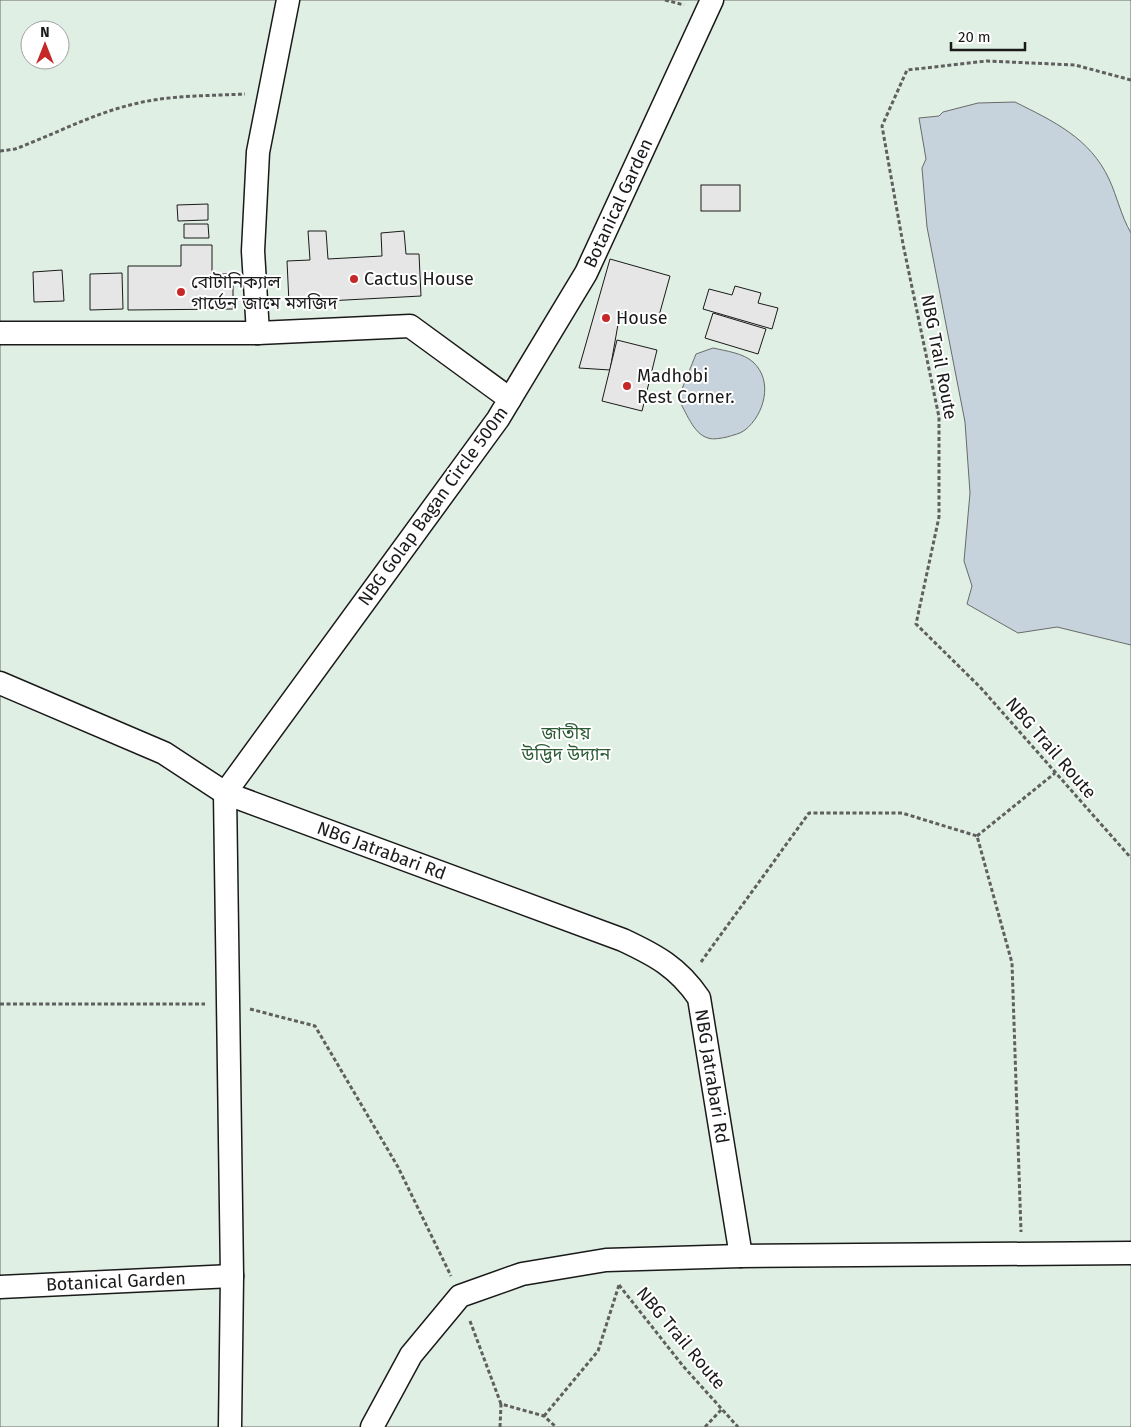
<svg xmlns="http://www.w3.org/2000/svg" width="1131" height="1427" font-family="'Fira Sans','Noto Sans Bengali',sans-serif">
<rect width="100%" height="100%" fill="#fff"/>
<path fill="#e0efe3" stroke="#6a6a6a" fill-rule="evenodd" d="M 0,0 L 1131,0 L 1131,1427 L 0,1427 ZM 30,30 L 60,30 L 60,60 L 30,60 Z"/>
<g fill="#c6d2dc" stroke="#6a6a6a">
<path d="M 1015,102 C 1053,121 1090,138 1109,179 C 1117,196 1121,216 1131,233 L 1131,645 L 1057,627 L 1018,633 L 967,604 L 972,586 L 964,561 L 970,493 L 965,422 L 927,227 L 922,168 L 926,159 L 919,118 L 939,116 L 943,112 L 978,103 Z"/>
<path d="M 713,348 C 726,351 743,353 753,362 C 774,381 764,415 745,430 C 740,434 733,435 727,437 C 722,438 713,440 708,438 C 693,434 686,411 678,399 L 696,354 Z"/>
</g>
<g fill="#e6e6e6" stroke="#1a1a1a">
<rect x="701" y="185" width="39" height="26"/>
<path d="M 208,204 L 208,220 L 178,221 L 177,205 Z"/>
<path d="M 184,224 L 208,224 L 209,238 L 184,238 Z"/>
<path d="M 308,231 L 326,231 L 328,259 L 382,256 L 381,233 L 404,231 L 406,254 L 419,254 L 421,296 L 289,303 L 287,261 L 310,260 Z"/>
<path d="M 181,245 L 212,245 L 212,274 L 233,274 L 233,309 L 128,310 L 128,266 L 181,266 Z"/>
<path d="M 610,259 L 670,276 L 657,323 L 620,313 L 610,370 L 579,368 Z"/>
<path d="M 62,270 L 64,301 L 34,302 L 33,272 Z"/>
<path d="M 122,273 L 123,309 L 90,310 L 90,274 Z"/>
<path d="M 735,286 L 761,293 L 758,303 L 778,308 L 772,329 L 703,309 L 709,289 L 732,295 Z"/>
<path d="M 713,313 L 766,329 L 758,354 L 705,338 Z"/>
<path d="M 617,340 L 657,350 L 642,411 L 602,401 Z"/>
</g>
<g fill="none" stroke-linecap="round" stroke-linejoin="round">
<defs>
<g id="street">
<path d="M 0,333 L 258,333 L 410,326 L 510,399 L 498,419 L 225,793"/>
<path d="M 258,333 L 253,251 L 258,152 L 288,0"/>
<path id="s1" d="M 510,399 L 586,273 L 712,0"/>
<path id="s2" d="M 0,683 L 164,753 L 225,793 L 623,940 C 655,955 678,967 699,998 L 741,1256 L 1131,1253"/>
<path d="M 225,793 L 232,1276 L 230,1427"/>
<path id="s3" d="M 0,1287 L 232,1276"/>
<path d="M 372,1427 L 411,1355 L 460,1296 L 522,1274 L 606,1260 L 741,1256"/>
</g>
</defs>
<use href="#street" stroke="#1a1a1a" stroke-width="25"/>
<g stroke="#5f5f5f" stroke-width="3" stroke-dasharray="4 2.5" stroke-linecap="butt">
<path d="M 665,0 L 684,5"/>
<path d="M 1131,80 L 1075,65 L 987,61 L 907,70 L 882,126 L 903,244 L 939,417 L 939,517 L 916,624 L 980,687 L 1131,858"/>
<path d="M 0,151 L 15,149 C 53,135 90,115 130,105 C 167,95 207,96 245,94"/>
<path d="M 977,836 L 1055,773"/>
<path d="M 701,962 L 809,813 L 902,813 L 977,836 L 1012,963 L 1021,1232"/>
<path d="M 0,1004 L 205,1004"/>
<path d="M 250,1009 L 315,1026 L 398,1167 L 451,1276"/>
<path d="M 619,1285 L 683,1366 L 738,1427"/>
<path d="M 470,1321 L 501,1404"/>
<path d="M 544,1416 L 598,1351 L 619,1285"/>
<path d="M 500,1427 L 501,1404 L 544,1416 L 556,1427"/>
<path d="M 705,1427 L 722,1409"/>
</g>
<use href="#street" stroke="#fff" stroke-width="22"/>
</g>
<g fill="#c62828" stroke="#fff" stroke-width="2">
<circle cx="354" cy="279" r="5"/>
<circle cx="181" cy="292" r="5"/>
<circle cx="606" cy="318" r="5"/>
<circle cx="627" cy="386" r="5"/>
</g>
<g text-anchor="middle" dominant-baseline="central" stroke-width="4" stroke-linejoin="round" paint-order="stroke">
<g font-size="18" fill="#1a1a1a" stroke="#fff">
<text stroke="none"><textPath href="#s1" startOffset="224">Botanical Garden</textPath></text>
<text transform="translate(939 357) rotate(79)">NBG Trail Route</text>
<text transform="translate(433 506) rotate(-54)">NBG Golap Bagan Circle 500m</text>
<text transform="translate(1051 748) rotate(49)">NBG Trail Route</text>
<text stroke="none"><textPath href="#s2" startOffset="418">NBG Jatrabari Rd</textPath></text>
<text stroke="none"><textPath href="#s2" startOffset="852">NBG Jatrabari Rd</textPath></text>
<text stroke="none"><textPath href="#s3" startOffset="116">Botanical Garden</textPath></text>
<text transform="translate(681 1338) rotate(50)">NBG Trail Route</text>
</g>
<g font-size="18" fill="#1a1a1a" stroke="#fff" text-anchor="start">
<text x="364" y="279">Cactus House</text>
<text x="191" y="282">বোটানিক্যাল<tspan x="191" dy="21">গার্ডেন জামে মসজিদ</tspan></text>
<text x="616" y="318">House</text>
<text x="637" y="376">Madhobi<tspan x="637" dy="21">Rest Corner.</tspan></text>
</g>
<g font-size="18" fill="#2b5a34" stroke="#fff">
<text x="566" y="733">জাতীয়<tspan x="566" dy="21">উদ্ভিদ উদ্যান</tspan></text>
</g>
</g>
<g transform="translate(45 45)"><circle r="24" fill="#ffffff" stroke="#a3a3a3"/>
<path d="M0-4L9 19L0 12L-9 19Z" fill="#c62828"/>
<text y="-8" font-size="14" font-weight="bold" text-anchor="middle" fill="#1a1a1a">N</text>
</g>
<path d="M951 42v8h74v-8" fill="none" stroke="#1a1a1a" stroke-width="2.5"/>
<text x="958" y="42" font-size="15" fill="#1a1a1a" stroke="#ffffff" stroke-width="4" paint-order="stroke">20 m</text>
</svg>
